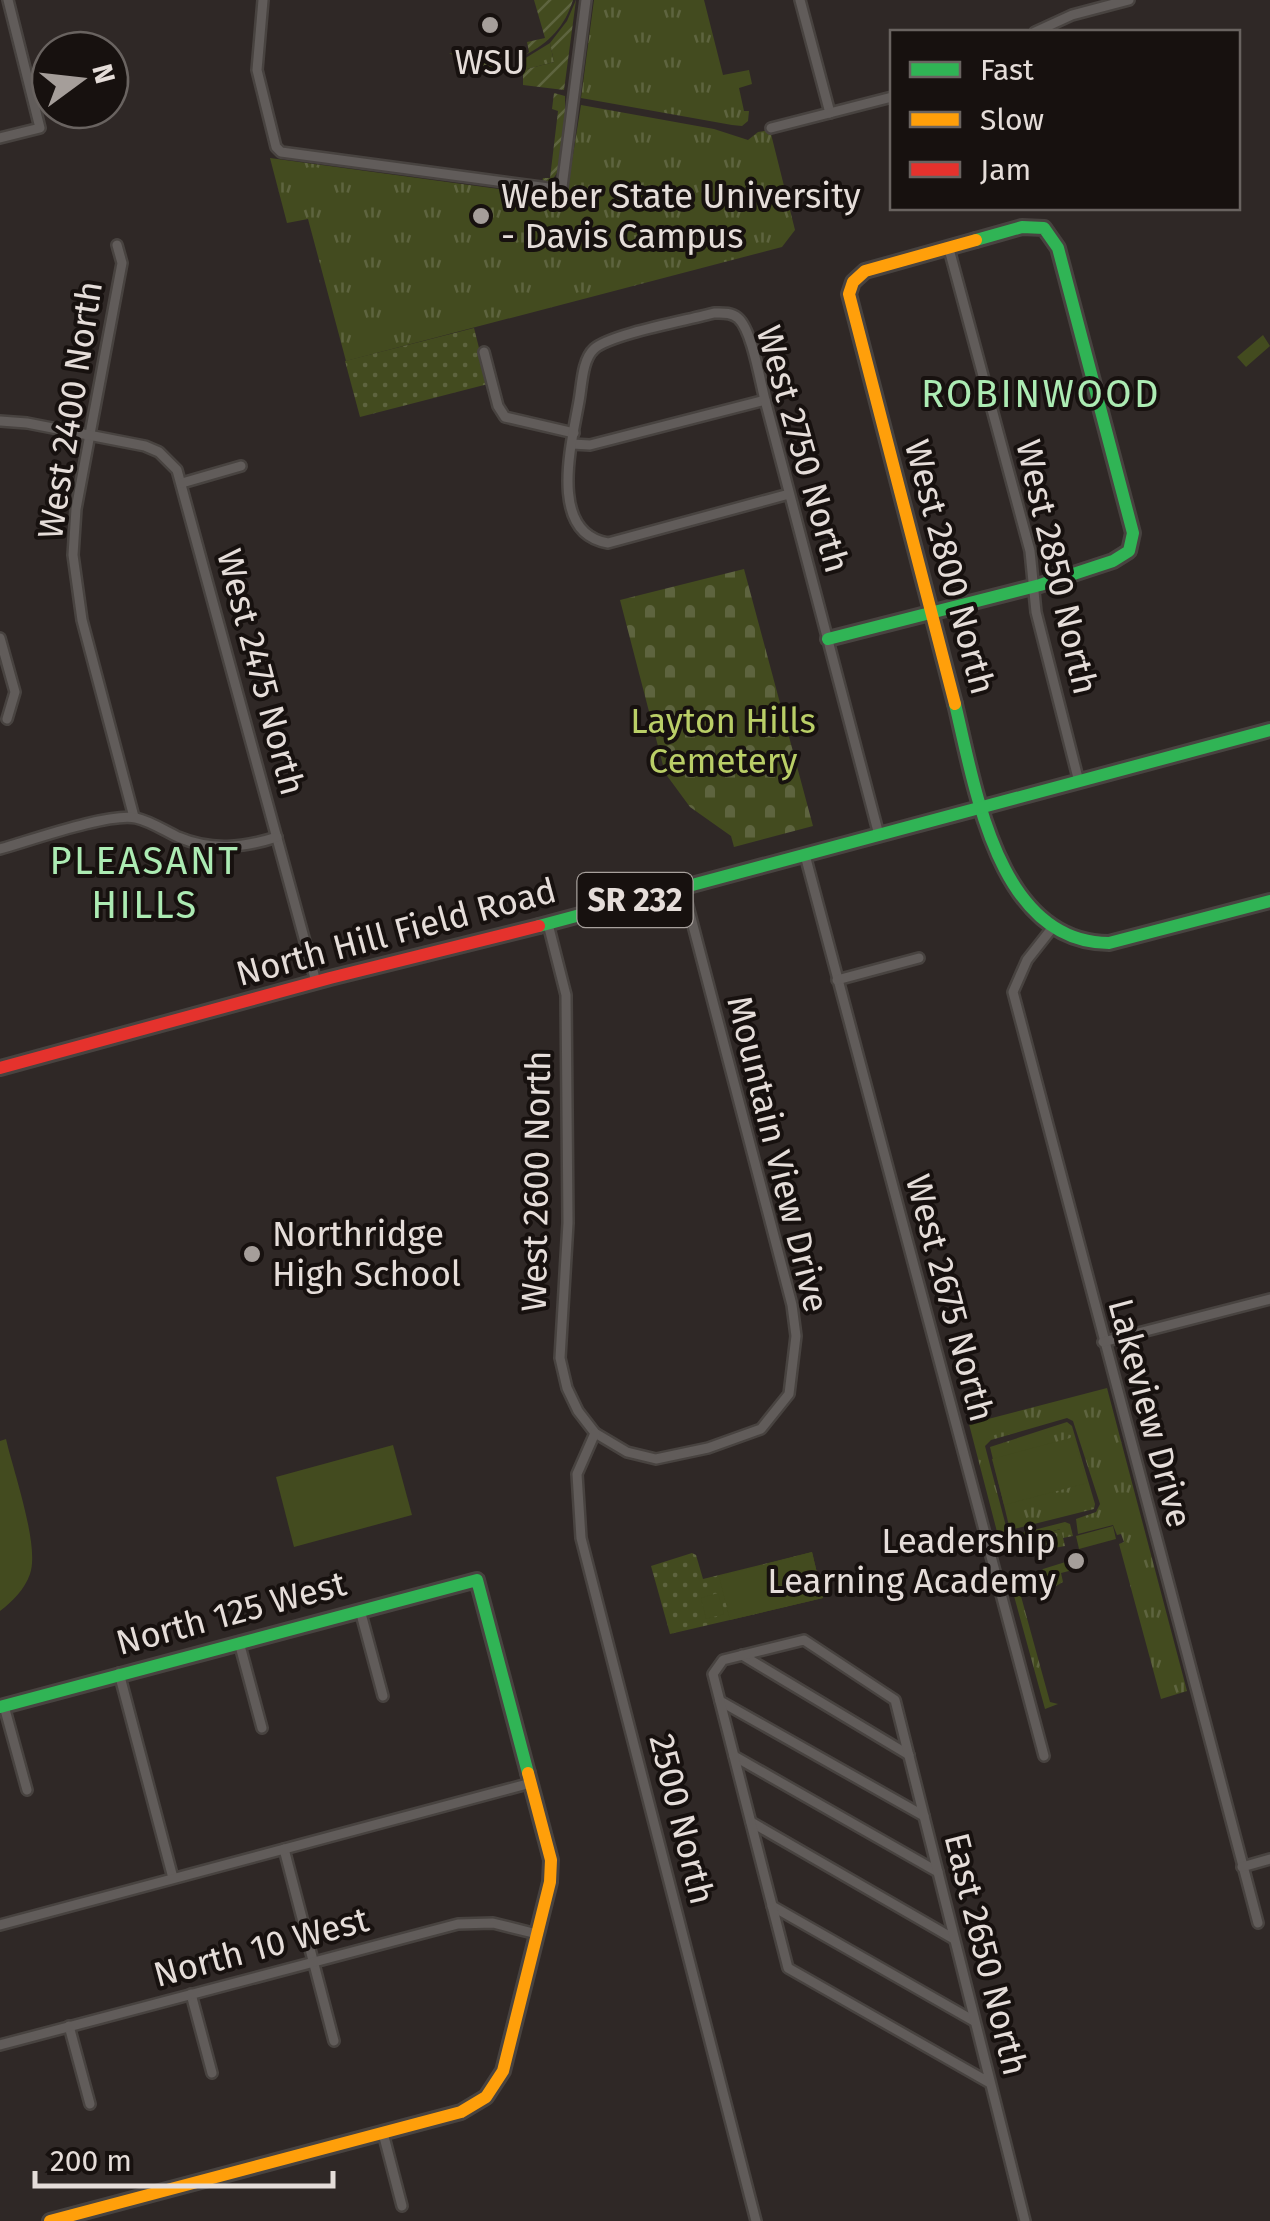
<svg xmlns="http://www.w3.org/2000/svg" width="1270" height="2221" font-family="'Fira Sans',sans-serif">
<defs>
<pattern id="grass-tufts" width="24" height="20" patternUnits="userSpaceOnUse" patternTransform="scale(2.5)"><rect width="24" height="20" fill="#434b1f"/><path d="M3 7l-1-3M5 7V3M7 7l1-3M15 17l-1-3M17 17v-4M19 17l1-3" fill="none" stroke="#5e643f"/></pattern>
<pattern id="cemetery-stones" width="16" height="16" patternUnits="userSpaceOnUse" patternTransform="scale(2.5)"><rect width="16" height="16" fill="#434b1f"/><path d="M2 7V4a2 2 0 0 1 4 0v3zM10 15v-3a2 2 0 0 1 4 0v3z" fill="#5e643f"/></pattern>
<pattern id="park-dots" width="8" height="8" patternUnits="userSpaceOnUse" patternTransform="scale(2.5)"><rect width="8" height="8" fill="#434b1f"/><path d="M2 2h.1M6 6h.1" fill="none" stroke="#5e643f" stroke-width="1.8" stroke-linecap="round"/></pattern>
<pattern id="garden-furrows" width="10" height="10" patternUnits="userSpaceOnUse" patternTransform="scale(2.5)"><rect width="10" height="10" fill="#434b1f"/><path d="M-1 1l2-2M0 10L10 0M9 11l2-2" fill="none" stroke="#5e643f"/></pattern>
</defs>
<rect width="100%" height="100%" fill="#2f2826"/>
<g fill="url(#grass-tufts)">
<path d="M 594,0 L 704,0 L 723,75 L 749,70 L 752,84 L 739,88 L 744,111 L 749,111 L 748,121 L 742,126 L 732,125 L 581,98 Z"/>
<path d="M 550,43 L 554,62 L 523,70 L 524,59 Z"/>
<path d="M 581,105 L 714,129 L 748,140 L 758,132 L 770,130 L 795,230 L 782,247 L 346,361 L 308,219 L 287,223 L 270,158 L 566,198 Z"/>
<path d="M 1107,1388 L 1187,1691 L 1161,1699 L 1119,1544 L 1124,1542 L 1121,1534 L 1117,1535 L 1113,1525 L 1078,1534 L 1076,1519 L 1096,1512 L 1100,1504 L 1073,1421 L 1067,1418 L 991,1440 L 985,1446 L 1008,1534 L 1014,1535 L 1065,1522 L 1070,1524 L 1073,1536 L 1063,1538 L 1060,1529 L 1039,1535 L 1041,1544 L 1035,1541 L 1002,1551 L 969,1424 Z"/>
<path d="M 1067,1422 L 1072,1426 L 1095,1504 L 1094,1509 L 1010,1530 L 990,1447 Z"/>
<path d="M 1075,1559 L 1077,1569 L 1061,1573 L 1063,1582 L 1044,1593 L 1040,1574 L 1043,1569 Z"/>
<path d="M 1020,1571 L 1023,1575 L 1016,1578 L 1050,1702 L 1058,1704 L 1045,1709 L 1008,1574 Z"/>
</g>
<path fill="url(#cemetery-stones)" d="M 744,569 L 813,826 L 734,847 L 731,836 L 690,807 L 665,773 L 620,600 Z"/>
<g fill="url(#park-dots)">
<path d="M 474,328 L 488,384 L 360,417 L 345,361 Z"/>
<path d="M 1061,1529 L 1065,1546 L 1043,1550 L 1039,1535 Z"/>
<path d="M 812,1552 L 823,1598 L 670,1634 L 651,1566 L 692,1553 L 696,1555 L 703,1579 Z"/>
</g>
<g fill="url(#garden-furrows)">
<path d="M 534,0 L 573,0 C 565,26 549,43 525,55 L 529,52 L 527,42 L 545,38 Z"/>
<path d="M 576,0 L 564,90 L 523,85 L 523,70 L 554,62 L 550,43 L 567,21 Z"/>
<path d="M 449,53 L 495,59 L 494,78 Z"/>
<path d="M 554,93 L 565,96 C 565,120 569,165 550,182 L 542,182 L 543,178 L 550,178 L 558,111 L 552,109 Z"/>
</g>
<g fill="#434b1f">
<path d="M 1263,335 L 1270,346 L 1246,367 L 1237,357 Z"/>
<path d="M 1074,1437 L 1087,1483 L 1004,1505 L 992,1459 Z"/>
<path d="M 6,1439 C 13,1470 40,1546 30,1574 C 25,1589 12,1602 0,1611 L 0,1441 Z"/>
<path d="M 393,1445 L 412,1515 L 294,1547 L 276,1477 Z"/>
<path d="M 1113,1526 L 1116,1539 L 1079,1549 L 1076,1536 Z"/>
<path d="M 812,1552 L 823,1598 L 730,1620 L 719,1576 Z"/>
<path d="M 718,1593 L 724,1614 L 706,1619 L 701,1598 Z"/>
</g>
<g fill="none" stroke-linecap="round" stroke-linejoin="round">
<defs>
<g id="street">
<path d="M 263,0 L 257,70 L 276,147 L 281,152 L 556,189 L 562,187 L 586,0"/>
<path d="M 800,0 L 830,113"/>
<path d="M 1035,32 L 1072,15 L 1129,0"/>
<path d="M 771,128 L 892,97"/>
<path d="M 0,138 L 40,128 L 8,0"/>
<path d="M 117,245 L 122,263 L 76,509 L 73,555 L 82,620 L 134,817"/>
<path d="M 949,249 L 1030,551 L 1036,612 L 1079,782"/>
<path d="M 484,352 L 498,406 L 505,417 L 574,433"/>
<path d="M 0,421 L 27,423 L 145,446 L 159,452 L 177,470 L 316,982"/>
<path d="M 572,444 L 590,445 L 765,400"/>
<path d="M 182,483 L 241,466"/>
<path d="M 789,494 L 608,543 C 547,533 572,442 579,401 C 582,385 582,360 594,349 C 610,334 689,320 714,313 C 722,313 731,312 738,318 C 752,330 760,381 765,400 L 879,835"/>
<path d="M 0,638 L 15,692 L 7,719"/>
<path d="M 0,849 C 29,841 110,812 136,818 C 150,821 165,831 178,837 C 211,851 243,848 277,837"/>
<path d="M 805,855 L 1044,1756"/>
<path d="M 548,924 L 566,995 L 568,1223 L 560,1358 L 567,1388 L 578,1411 L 595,1433 L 627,1452 L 656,1459 L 708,1448 L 761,1429 L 789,1394 L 796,1336 L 792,1305 L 683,887"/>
<path d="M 1053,927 L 1027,960 L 1013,992 L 1258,1923"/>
<path d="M 837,980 L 919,958"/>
<path d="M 1103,1342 L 1270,1299"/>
<path d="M 595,1433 L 577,1474 L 581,1538 L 756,2221"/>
<path d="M 360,1610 L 383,1696"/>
<path d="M 239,1642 L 262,1728"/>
<path d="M 742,1655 L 909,1755"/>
<path d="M 119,1673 L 173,1878"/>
<path d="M 720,1701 L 924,1816"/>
<path d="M 4,1706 L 27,1790"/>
<path d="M 734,1756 L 938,1872"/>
<path d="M 751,1822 L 954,1939"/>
<path d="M 284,1849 L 334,2041"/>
<path d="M 1242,1867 L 1270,1859"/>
<path d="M 772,1906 L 974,2021"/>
<path d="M 0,1925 L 531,1783"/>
<path d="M 191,1994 L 212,2073"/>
<path d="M 69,2026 L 90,2104"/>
<path d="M 0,2045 L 458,1924 L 493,1923 L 537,1934"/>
<path d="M 990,2083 L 788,1968 L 713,1674 L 723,1660 L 804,1640 L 895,1700 L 1025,2221"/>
<path d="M 383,2133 L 402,2206"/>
</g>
<g id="fast">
<path d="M 828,639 L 1040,585 L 1113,561 L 1129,551 L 1133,533 L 1058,248 L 1044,228 L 1022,227 L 976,240"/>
<path d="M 955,704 C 975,787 998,943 1109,943 L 1270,901"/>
<path d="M 539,926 L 1270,730"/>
<path d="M 0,1707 L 477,1580 L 528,1773"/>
</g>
<g id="slow">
<path d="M 955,704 L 849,294 L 853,282 L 865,271 L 976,240"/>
<path d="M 50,2221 L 461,2112 L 486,2097 L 503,2071 L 550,1882 L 551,1860 L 528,1773"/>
</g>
<path id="jam" d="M 0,1068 L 330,978 L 539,926"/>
</defs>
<use href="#street" stroke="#484340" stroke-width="14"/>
<use href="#fast" stroke="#484340" stroke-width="18"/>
<use href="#slow" stroke="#484340" stroke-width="18"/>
<use href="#jam" stroke="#484340" stroke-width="18"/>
<use href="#street" stroke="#615c5a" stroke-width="9"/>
<use href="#fast" stroke="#30b455" stroke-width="12"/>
<use href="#slow" stroke="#ff9f0a" stroke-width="12"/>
<use href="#jam" stroke="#e5322d" stroke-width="12"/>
</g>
<g fill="#a59e9a" stroke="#17110f" stroke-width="4">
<circle cx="490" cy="25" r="10"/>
<circle cx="481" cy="216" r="10"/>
<circle cx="252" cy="1254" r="10"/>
<circle cx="1076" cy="1561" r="10"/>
</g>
<g text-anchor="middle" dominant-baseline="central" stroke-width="8" stroke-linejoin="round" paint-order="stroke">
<rect fill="#17110f" stroke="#a7a09c" stroke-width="2.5" x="577.5" y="873" width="115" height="54" rx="8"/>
<g font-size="32" font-weight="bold" fill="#e5ddd9">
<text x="635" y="900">SR 232</text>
</g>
<g font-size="35" fill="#e5ddd9" stroke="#17110f" text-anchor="start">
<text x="490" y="62" text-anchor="middle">WSU</text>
<text x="501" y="196">Weber State University<tspan x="501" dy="40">- Davis Campus</tspan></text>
<text x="272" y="1234">Northridge<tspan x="272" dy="40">High School</tspan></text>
<text x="1056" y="1541" text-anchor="end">Leadership<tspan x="1056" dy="40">Learning Academy</tspan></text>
</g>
<g font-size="35" fill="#e5ddd9" stroke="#17110f">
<text transform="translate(70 410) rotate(-81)">West 2400 North</text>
<text transform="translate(803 449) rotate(74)">West 2750 North</text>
<text transform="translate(950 567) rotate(75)">West 2800 North</text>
<text transform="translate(1057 567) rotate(77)">West 2850 North</text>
<text transform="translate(261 672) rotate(75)">West 2475 North</text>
<text transform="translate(396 932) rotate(-15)">North Hill Field Road</text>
<text transform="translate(778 1154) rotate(76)">Mountain View Drive</text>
<text transform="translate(536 1181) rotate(-89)">West 2600 North</text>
<text transform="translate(950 1298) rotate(75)">West 2675 North</text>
<text transform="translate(1150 1413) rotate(75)">Lakeview Drive</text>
<text transform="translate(231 1613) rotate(-15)">North 125 West</text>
<text transform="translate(682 1819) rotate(76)">2500 North</text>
<text transform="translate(261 1947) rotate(-15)">North 10 West</text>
<text transform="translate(986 1954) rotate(76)">East 2650 North</text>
</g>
<g font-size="35" fill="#bacf67" stroke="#17110f">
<text x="723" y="721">Layton Hills<tspan x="723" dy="40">Cemetery</tspan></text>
</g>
<g font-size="38" letter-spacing="2.5" fill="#acebb3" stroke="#17110f">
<text x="1041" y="394">ROBINWOOD</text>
<text x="145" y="861">PLEASANT<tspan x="145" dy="44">HILLS</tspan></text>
</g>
</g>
<rect x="890" y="30" width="350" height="180" fill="#17110f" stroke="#696360" stroke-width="2.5"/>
<rect x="910" y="62" width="50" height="15" fill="#30b455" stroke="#696360" stroke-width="2.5"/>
<text x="980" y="80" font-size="30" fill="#e5ddd9">Fast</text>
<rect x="910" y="112" width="50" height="15" fill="#ff9f0a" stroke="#696360" stroke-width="2.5"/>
<text x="980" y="130" font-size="30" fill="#e5ddd9">Slow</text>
<rect x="910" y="162" width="50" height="15" fill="#e5322d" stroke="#696360" stroke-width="2.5"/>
<text x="980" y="180" font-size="30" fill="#e5ddd9">Jam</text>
<g transform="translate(80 80) rotate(75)"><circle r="48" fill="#17110f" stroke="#696360" stroke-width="2.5"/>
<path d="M0-8L18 38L0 25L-18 38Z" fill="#a59e9a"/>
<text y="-15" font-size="28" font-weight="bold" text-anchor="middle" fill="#e5ddd9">N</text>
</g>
<path d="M35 2171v15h298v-15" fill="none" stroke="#e5ddd9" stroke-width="5"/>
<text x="50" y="2171" font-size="30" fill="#e5ddd9" stroke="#17110f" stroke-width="8" paint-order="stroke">200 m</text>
</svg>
